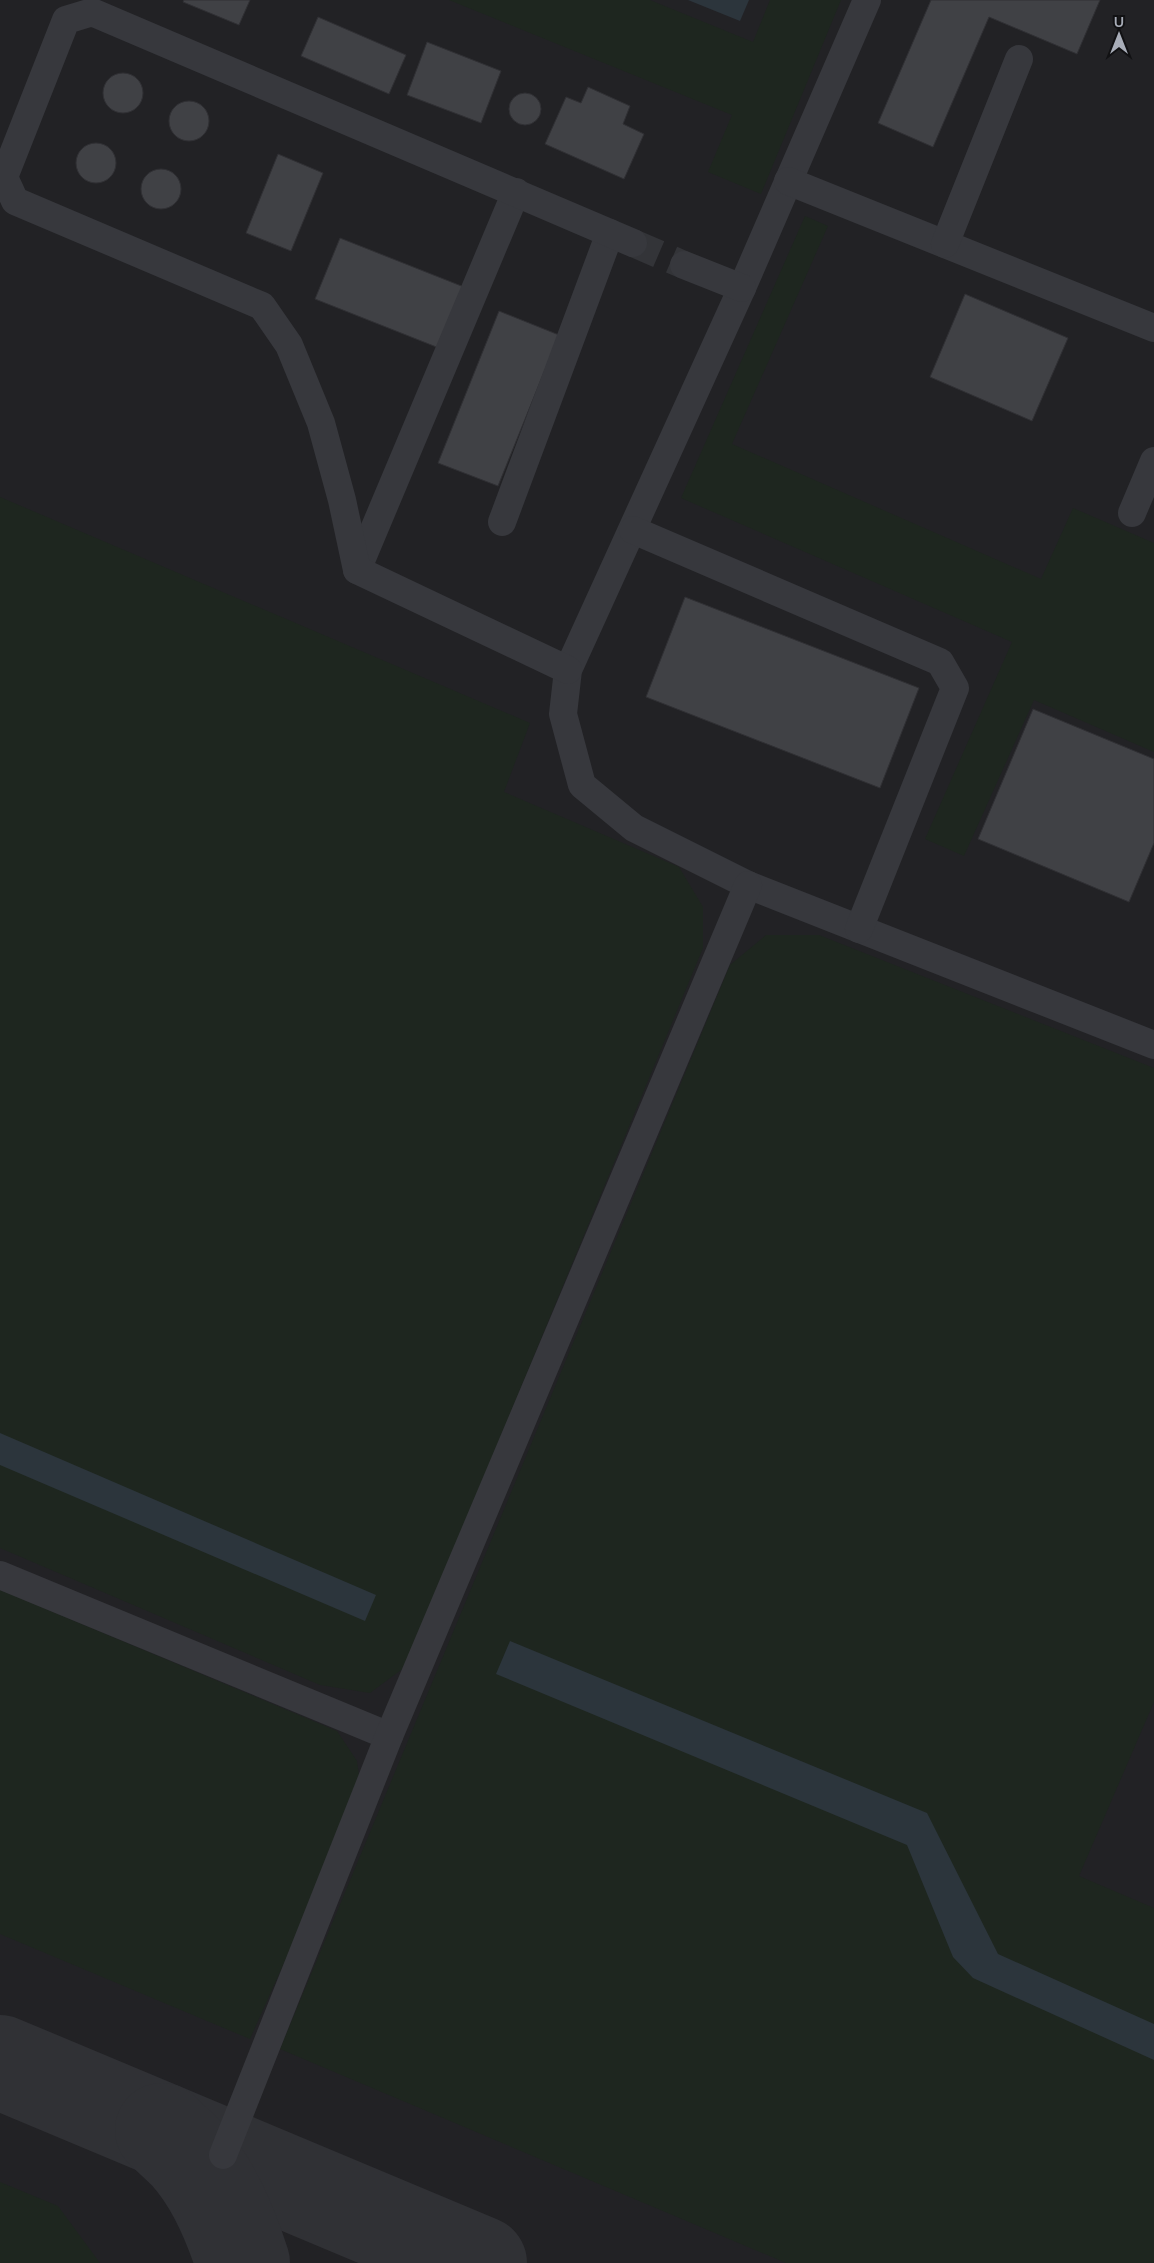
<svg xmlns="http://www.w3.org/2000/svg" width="1154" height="2263" font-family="Mulish,sans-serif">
<rect width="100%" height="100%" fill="#161618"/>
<rect fill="#222225" x="0" y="0" width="1154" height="2263"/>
<g fill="#1e261f">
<path d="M 449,0 L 650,0 L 753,42 L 770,0 L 841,0 L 761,194 L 708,172 L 732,115 Z"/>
<path d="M 805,216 L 828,226 L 732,444 L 1041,579 L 1073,508 L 1154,543 L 1154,752 L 1034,700 L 964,856 L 925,839 L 1012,642 L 681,498 Z"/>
<path d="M 0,497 L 530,723 L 504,792 L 679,867 L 703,907 L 703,948 L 405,1667 L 370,1693 L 320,1685 L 0,1548 Z"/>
<path d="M 766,935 L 819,935 L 1154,1068 L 1154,1702 L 1079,1876 L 1154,1908 L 1154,2263 L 786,2263 L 280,2049 L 730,965 Z"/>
<path d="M 0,1590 L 337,1731 L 357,1761 L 361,1791 L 250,2039 L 0,1934 Z"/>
<path d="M 0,2182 L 58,2206 L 100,2263 L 0,2263 Z"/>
</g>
<g fill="#2c353c">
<path d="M 688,0 L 749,0 L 740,21 Z"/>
<path d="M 0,1433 L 376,1595 L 365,1621 L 0,1465 Z"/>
<path d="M 510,1641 L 927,1813 L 998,1954 L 1154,2024 L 1154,2060 L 973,1978 L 953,1957 L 907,1845 L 496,1674 Z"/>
</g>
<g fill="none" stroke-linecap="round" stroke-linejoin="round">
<g stroke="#303135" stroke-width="94">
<path d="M 0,2062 L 480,2263"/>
<path d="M 162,2130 C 170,2138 179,2146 187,2154 C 214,2184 231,2225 243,2263"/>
</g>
</g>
<g fill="#404145" stroke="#303034">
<path d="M 184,0 L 250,0 L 239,25 L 183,2 Z"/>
<path d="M 931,0 L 1100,0 L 1077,54 L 989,17 L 933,147 L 878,123 Z"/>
<path d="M 318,17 L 406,55 L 389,94 L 301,56 Z"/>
<path d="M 427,42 L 501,71 L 481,123 L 407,95 Z"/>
<circle cx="123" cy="93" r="20"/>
<path d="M 588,87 L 630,106 L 623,124 L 644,134 L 624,179 L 545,144 L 566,97 L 581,103 Z"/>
<circle cx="525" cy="109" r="16"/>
<circle cx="189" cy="121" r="20"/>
<circle cx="96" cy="163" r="20"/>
<path d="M 278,154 L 323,173 L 291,251 L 246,233 Z"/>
<circle cx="161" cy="189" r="20"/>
<path d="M 340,238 L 469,289 L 444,350 L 315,299 Z"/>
<path d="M 965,294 L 1068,338 L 1032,421 L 930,377 Z"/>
<path d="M 499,311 L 559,335 L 498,486 L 438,463 Z"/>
<path d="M 685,597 L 919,688 L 880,788 L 646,697 Z"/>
<path d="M 1033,709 L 1154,759 L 1154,843 L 1129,902 L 978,839 Z"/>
</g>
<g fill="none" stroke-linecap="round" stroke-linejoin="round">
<path stroke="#333438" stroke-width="28" stroke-dasharray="28 14" stroke-linecap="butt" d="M 633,243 L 684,265"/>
<g stroke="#37383d" stroke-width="28">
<path d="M 867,0 L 742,288 L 568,670 L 563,714 L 582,785 L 634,828 L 748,885 L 1154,1045"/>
<path d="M 788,181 L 1154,328"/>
<path d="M 945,244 L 1019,59"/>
<path d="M 684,265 L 742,288"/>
<path d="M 1132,513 L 1154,461"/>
<path d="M 502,522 L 610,233"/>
<path d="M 633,530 L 940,662 L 955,688 L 859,929"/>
<path d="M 357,570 L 516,192"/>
<path d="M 568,670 L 357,570 L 342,500 L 321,423 L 289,345 L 262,306 L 15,201 L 4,177 L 66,20 L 92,12 L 633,243"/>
<path d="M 0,1575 L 389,1736"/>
<path d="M 223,2155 L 389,1736 L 748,885"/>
</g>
</g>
<g transform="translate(1119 35)" stroke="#111113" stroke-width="4" paint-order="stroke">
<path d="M0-4L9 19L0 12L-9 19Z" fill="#a8adb8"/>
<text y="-8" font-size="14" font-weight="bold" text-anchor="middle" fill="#a8adb8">U</text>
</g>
</svg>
